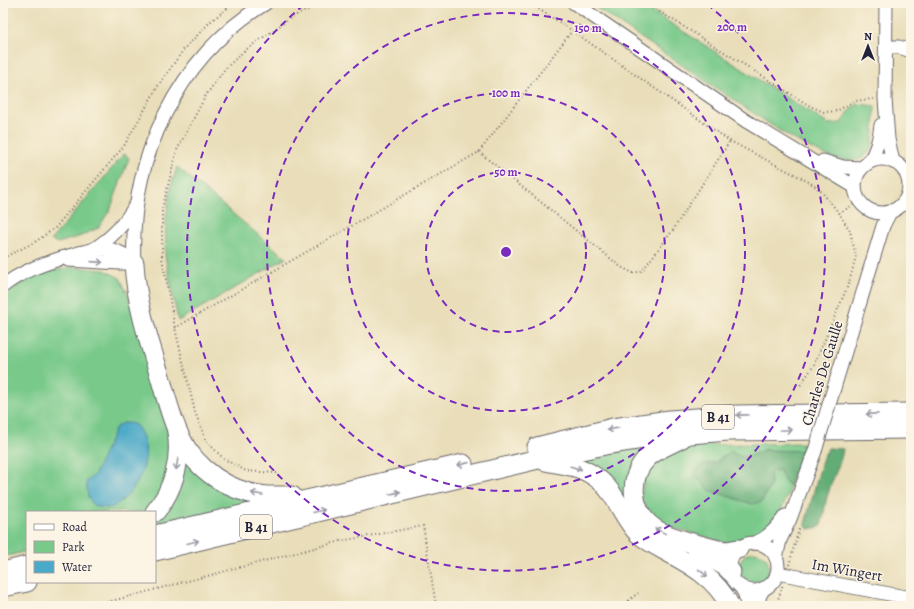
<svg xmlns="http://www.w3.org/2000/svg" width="914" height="609" viewBox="0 0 914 609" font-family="Alegreya,serif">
<rect width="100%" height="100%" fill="#fcf5e5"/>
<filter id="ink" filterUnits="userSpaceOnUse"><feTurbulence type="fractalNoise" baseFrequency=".025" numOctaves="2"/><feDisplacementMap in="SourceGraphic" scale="8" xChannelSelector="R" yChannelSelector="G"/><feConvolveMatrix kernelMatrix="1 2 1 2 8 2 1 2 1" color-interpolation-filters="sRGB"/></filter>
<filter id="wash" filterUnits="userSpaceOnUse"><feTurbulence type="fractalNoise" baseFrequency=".012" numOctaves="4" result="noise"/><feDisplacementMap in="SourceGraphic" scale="16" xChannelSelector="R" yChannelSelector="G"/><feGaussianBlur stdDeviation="0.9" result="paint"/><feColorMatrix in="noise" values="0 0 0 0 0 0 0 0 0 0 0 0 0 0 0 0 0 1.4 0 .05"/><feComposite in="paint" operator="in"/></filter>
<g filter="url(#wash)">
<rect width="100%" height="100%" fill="#e9deb9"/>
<g fill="#78c98a" stroke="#4d7662">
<path d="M589 3H639L828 124 841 123 851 109 858 104 875 106C874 116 875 137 872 146 859 182 800 142 780 131Z"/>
<polygon points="124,154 129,158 110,210 98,228 81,236 58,243 51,240"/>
<polygon points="177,167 286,258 178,321 165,256 166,217 171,187"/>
<polygon points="73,267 105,270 120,278 129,297 169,429 172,463 161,495 146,512 27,512 27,551 3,557 3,299 17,286 43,272"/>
<polygon points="803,443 802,451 763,450 748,457 724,455 716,462 703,465 694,472 710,490 762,502 771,484 770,471 780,470 784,481 790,485 788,495 774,525 761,535 751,536 731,544 666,526 654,521 641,498 645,473 653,462 682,448 703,445"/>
<polygon points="649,446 631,509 573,459"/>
<polygon points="186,460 259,502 155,526 155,522"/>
<circle cx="754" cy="567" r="15"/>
</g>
<g fill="#62ad76" stroke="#426858">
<path d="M828 448 843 449C841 465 832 478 828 494 824 505 825 516 820 527L808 529 805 524 824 454 826 453Z"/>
<path d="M763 450 802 451 790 485 784 481 780 470 770 471 771 484 761 502 752 504 709 490 693 472 703 465 716 462 731 451C742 461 751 456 763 450Z"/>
</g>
<path fill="#4aa8c8" stroke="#366582" d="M123 423C126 423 130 423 133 424 137 425 139 429 141 433 153 456 140 487 120 502 118 503 115 506 113 507 107 509 100 507 94 506L88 497 86 482 95 474 116 427Z"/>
</g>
<g filter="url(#ink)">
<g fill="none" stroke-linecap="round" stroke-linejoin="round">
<g stroke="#686467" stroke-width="15">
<g id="minor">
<polyline points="574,3 746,121 855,187"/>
<polyline points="886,3 885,99 888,139 893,162"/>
<polyline points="886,47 899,47 911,51"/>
<circle cx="882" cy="186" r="27"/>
<polyline points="823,161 843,167 862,168"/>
<path d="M868 163C877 151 879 139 881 125"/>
<path d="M92 250C111 239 124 225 135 206"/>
<polyline points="68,260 120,263 134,263"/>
<path d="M134 263C129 160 177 57 266 3"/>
<path d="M3 286C21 272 40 265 62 258 78 253 96 247 113 250 122 252 128 257 134 263"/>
<polyline points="834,388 883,226 890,212"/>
<path d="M755 543C769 537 777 528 785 516"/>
<circle cx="754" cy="567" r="24"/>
<polyline points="776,558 780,540 790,519 815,451"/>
<polyline points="777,573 911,598"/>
<polyline points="740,586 745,594 747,606"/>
<polyline points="757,606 760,595 764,588"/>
</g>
</g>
<g stroke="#686467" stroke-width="21">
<g id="highway">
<path d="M134 263C136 300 147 335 158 370 165 392 170 416 180 437 196 470 230 493 267 496 275 496 283 496 292 496"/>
<path d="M682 438C671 444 656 449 647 458 627 478 631 513 655 529 667 537 702 546 718 550L726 551 738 549"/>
<polyline points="537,447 613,428 670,420 736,415 911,413"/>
<path d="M545 461C562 464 580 466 594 476 616 490 621 516 638 533 646 540 655 545 664 550 690 564 716 578 730 606"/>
<path d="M155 512C173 491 182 460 177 432"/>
<polyline points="155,535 463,464"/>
<polyline points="155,551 538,459 610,444 663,436 729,431 911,429"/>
<path d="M697 555C710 559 722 561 731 572"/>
<polyline points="3,572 27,566"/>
<polyline points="3,587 27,582"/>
</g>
</g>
<g stroke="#686467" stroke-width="2" stroke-dasharray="1 3" stroke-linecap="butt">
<polyline points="524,3 537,8 567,27 730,141 809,182 820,190 839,213 850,231 856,256 849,283 814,365 799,387"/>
<polyline points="646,3 810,106 824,112 837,111 854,101 873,99"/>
<polyline points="479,152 621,267 633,273 642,271 673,230 730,141"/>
<polyline points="904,160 911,167"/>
<polyline points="906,198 911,200"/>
<polyline points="839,213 860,201"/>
<polyline points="901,214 907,210 911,210"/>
<polyline points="3,258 35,242 55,228 124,146 158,86 184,49 211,21 234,3"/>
<polyline points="175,328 479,152 572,31"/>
<polyline points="277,473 246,471 224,459 206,441 195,412 175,328 162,258 162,209 177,150 206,95 225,69 244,51 292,17 323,3"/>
<polyline points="789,565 799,529"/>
<polyline points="92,606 341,541 423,526 436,606"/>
<polyline points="622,606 638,593"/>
<polyline points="776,606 783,584"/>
</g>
<use href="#minor" stroke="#fff" stroke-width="13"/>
<use href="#highway" stroke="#fff" stroke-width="19"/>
<g stroke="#686467" stroke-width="15" stroke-linecap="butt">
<polyline id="minor-bridge" points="815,451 834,388"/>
</g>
<use href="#minor-bridge" stroke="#fff" stroke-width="13"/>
</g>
<defs><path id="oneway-shaft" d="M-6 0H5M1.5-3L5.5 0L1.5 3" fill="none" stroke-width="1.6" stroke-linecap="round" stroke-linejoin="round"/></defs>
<g stroke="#9c9ca7">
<use href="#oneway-shaft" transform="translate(97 262) rotate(4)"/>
<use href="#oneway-shaft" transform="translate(872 414) rotate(179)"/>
<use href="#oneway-shaft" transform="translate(742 415) rotate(179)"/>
<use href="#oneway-shaft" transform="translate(613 429) rotate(169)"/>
<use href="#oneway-shaft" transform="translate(786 430)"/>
<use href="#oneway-shaft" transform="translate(177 464) rotate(99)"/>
<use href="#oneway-shaft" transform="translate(463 464) rotate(167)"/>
<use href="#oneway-shaft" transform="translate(576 468) rotate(16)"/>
<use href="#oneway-shaft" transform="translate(395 493) rotate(-13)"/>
<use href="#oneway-shaft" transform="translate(257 494) rotate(-170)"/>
<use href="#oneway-shaft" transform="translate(319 511) rotate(-14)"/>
<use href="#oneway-shaft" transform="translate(660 531) rotate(-154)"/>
<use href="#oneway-shaft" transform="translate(193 542) rotate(-14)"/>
<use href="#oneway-shaft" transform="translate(703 573) rotate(39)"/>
</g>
</g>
<g fill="none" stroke="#7b2cbf" stroke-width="2" stroke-dasharray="7 5">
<circle cx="506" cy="252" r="80"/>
<circle cx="506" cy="252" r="159"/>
<circle cx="506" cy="252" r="239"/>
<path d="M707 4A319 319 0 1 1 305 4"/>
</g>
<g text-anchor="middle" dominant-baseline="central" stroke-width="3" stroke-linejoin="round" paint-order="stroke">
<g fill="#fcf5e5" stroke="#63616e" stroke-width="1">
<rect x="702" y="405" width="32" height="24" rx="3"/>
<rect x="240" y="515" width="32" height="24" rx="3"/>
</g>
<g font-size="14" font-weight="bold" fill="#22223b">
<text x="718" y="417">B 41</text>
<text x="256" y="527">B 41</text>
</g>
<g font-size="15" fill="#22223b" stroke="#fcf5e5">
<text transform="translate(822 373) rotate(-73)">Charles De Gaulle</text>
<text transform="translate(847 570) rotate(10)">Im Wingert</text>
</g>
</g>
<circle cx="506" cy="252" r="6" fill="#7b2cbf" stroke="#fcf5e5" stroke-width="2"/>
<g font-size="12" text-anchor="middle" font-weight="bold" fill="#7b2cbf" stroke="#fcf5e5" stroke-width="3" stroke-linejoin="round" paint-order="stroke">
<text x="732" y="31">200 m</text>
<text x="588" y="32">150 m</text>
<text x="506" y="97">100 m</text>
<text x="506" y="176">50 m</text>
</g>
<rect width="914" height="609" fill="none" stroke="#fcf5e5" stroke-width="16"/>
<rect x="26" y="511" width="130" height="72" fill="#fcf5e5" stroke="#a5a1a1"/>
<rect x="34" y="524" width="20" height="6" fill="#ffffff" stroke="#a5a1a1"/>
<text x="62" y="531" font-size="12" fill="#22223b">Road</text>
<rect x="34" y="541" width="20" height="12" fill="#78c98a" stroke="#a5a1a1"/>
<text x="62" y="551" font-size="12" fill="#22223b">Park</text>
<rect x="34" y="561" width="20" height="12" fill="#4aa8c8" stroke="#a5a1a1"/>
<text x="62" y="571" font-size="12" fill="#22223b">Water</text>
<g transform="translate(868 46)" stroke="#fcf5e5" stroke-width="3" paint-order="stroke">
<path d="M0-3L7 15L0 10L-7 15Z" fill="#22223b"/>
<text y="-6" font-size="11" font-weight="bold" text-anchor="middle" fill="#22223b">N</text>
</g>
</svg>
